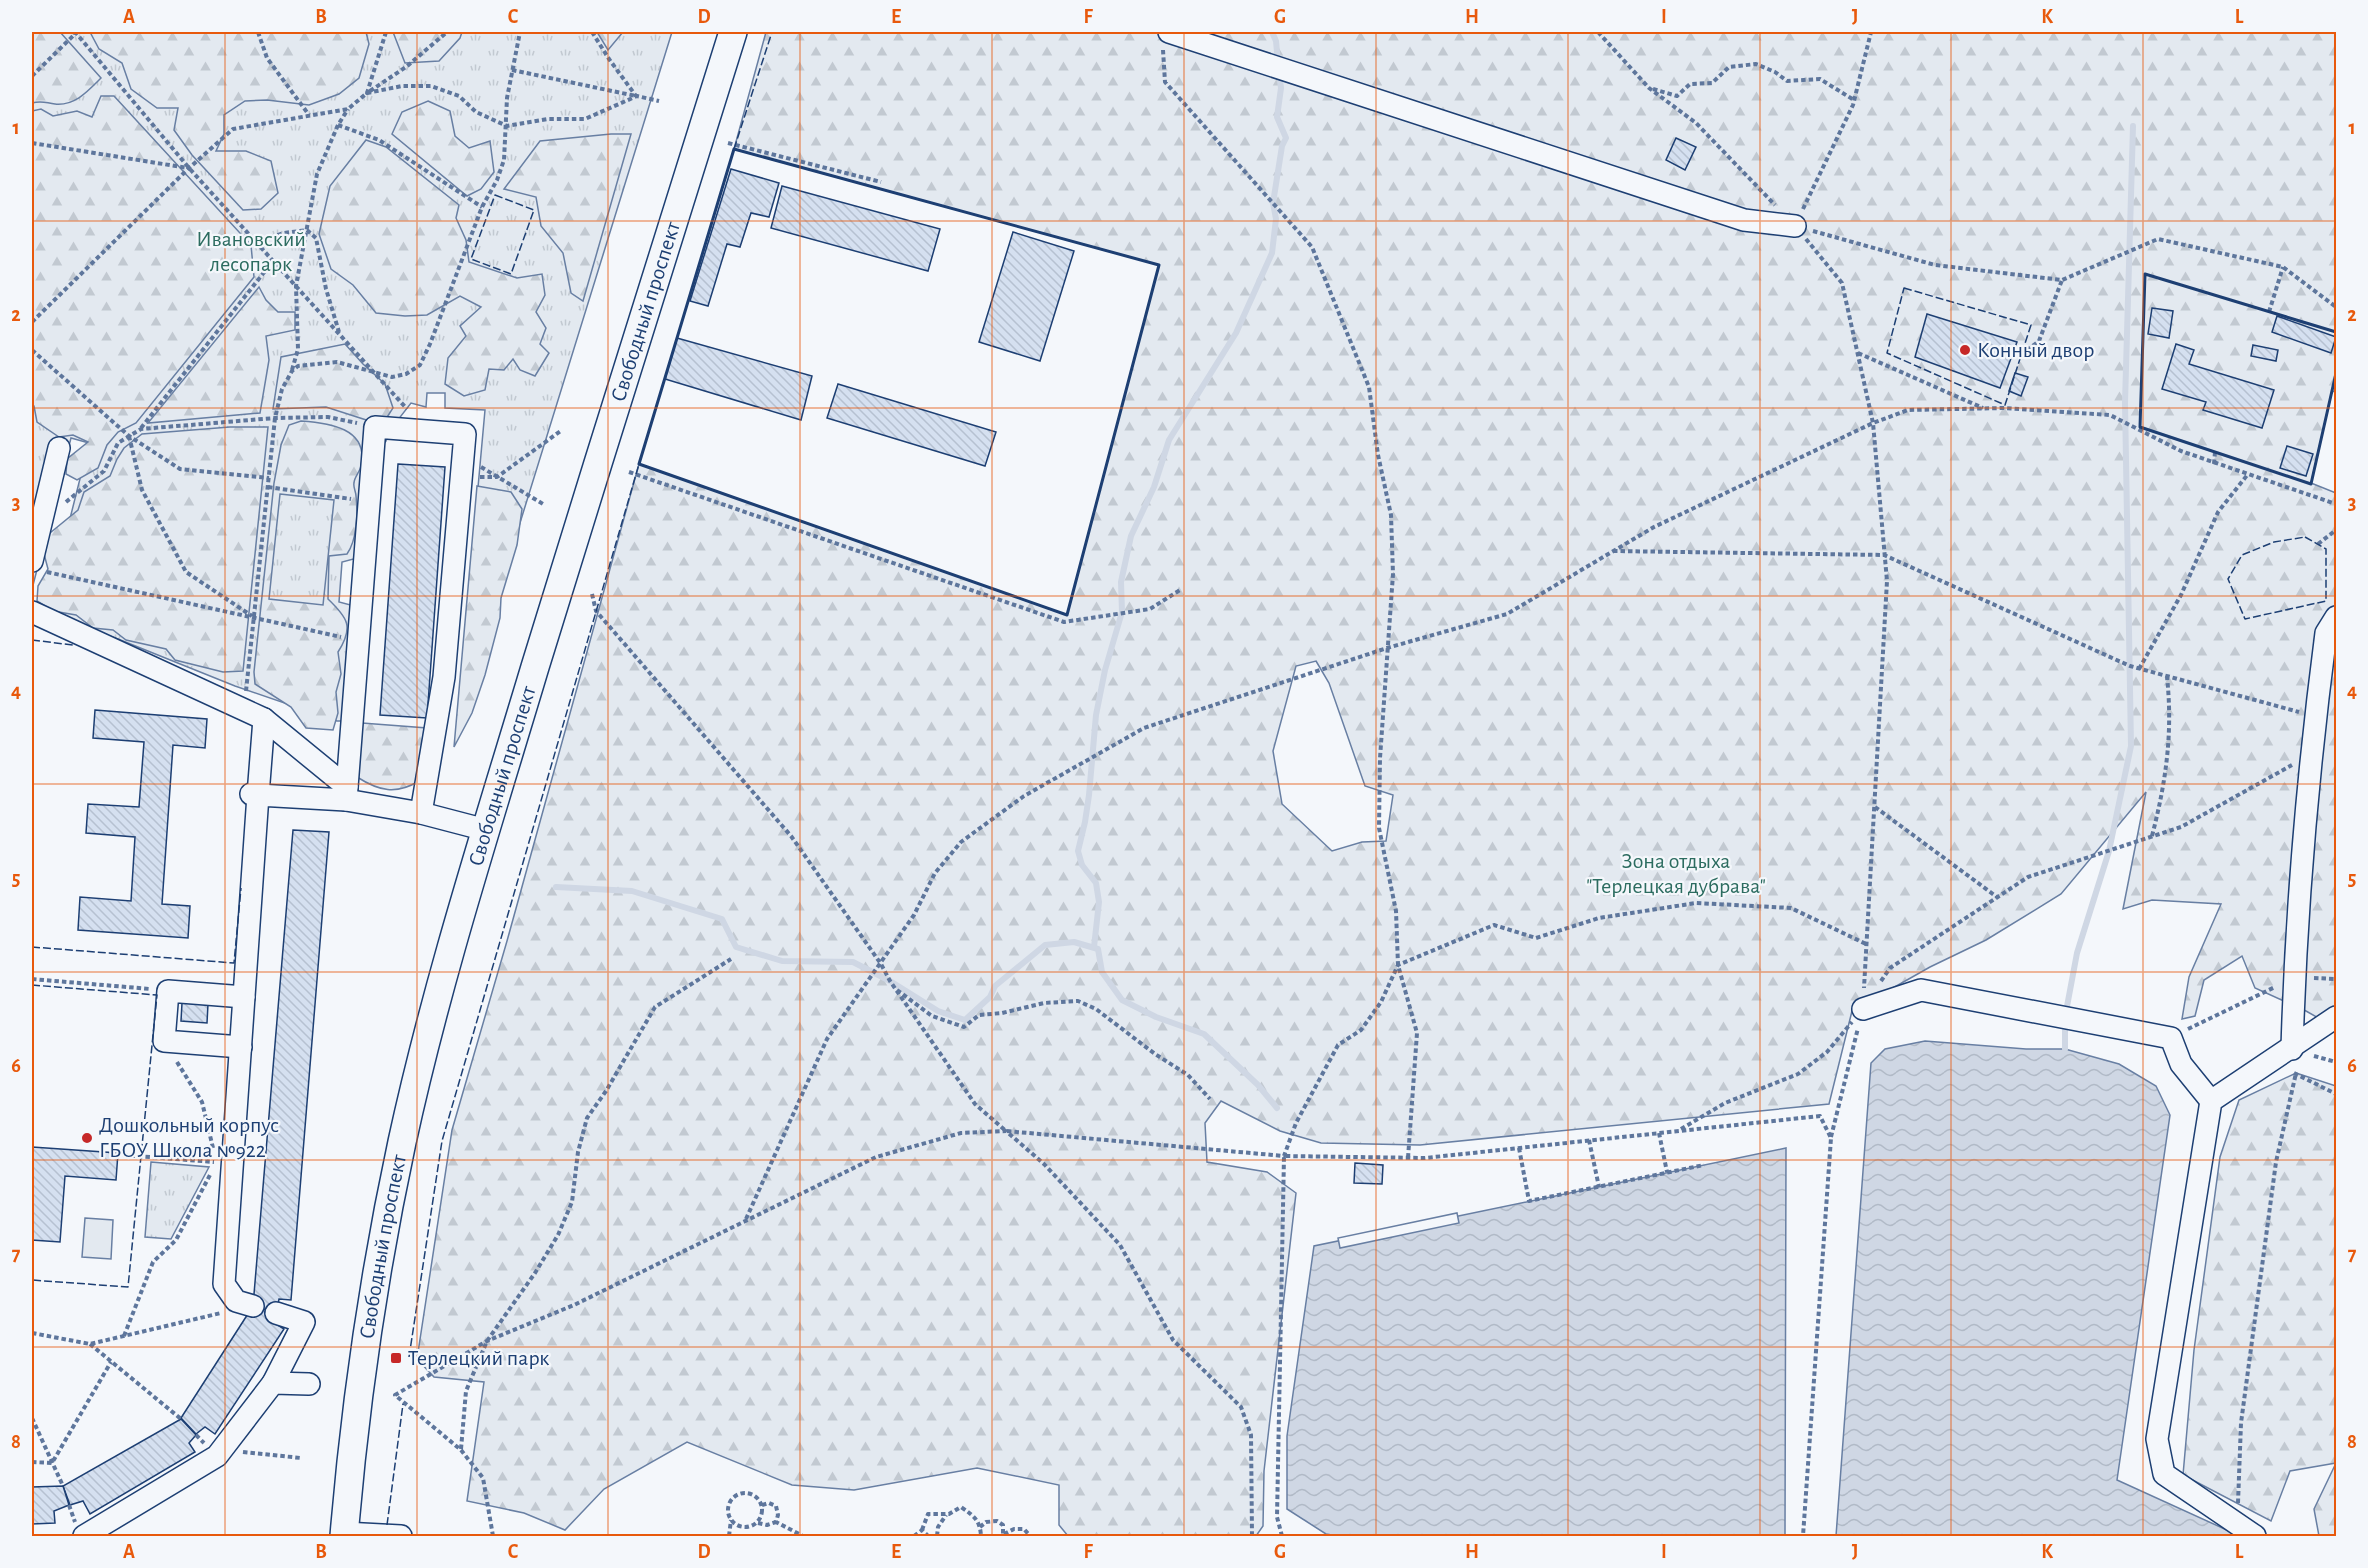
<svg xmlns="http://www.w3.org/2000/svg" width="2368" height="1568" viewBox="0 0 2368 1568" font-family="'Alegreya Sans',sans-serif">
<defs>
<pattern id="grass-tufts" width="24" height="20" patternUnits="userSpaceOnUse" patternTransform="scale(1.5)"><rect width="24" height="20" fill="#e3e9f0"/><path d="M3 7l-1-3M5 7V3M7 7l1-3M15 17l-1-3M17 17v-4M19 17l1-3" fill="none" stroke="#c2c9d1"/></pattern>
<pattern id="forest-firs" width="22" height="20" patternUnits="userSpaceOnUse" patternTransform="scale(1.5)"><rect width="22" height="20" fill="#e3e9f0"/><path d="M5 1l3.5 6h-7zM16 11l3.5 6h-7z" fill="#c2c9d1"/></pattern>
<pattern id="water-waves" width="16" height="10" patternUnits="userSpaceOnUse" patternTransform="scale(1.5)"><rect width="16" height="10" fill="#cfd7e4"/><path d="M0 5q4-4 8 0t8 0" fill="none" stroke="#b1bac7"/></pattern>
<pattern id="building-back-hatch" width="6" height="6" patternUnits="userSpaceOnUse" patternTransform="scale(1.5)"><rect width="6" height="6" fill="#d5e0f0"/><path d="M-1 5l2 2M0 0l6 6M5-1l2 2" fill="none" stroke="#b6c1d1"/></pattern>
</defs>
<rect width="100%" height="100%" fill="#f4f7fb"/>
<g fill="url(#grass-tufts)" stroke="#687fa3" stroke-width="1.5">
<polygon points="32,32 672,32 489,623 466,620 485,410 445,408 445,393 427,393 426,407 411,403 390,430 386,441 379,449 365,556 342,562 339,602 362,608 344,721 337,721 235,686 118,639 46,614 89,443 71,438 32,589"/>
<polygon points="151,1162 209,1167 171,1239 145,1237"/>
</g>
<g fill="url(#forest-firs)" stroke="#687fa3" stroke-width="1.5" fill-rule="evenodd">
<path d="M32 32H60L101 78C88 91 75 106 55 104 46 103 42 100 32 103Z"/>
<polygon points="90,32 366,32 369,44 359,78 339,94 309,105 267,100 245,101 224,115 224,134 216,151 246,151 271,161 278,193 261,209 243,210 192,155 174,130 178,108 157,108 131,89 122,63 99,49"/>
<polygon points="393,32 462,32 460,38 439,61 405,63"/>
<polygon points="597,32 623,32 608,50"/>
<path d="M766 32H2336V392L2332 391 2311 483 2336 493V1028L2306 1011 2255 988 2242 956 2204 980 2195 1016 2182 1019 2189 977 2221 904 2152 900 2123 909 2146 792 2061 894 1986 940 1930 967 1852 1011 1829 1104 1420 1145 1321 1143 1280 1131 1221 1101 1205 1123 1207 1162 1267 1172 1296 1193 1264 1471 1263 1526 1256 1536H1068L1059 1525V1485L977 1468 854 1490 792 1485 687 1442 604 1489 565 1530 524 1513 467 1501 484 1382 434 1377 417 1359 452 1130 507 941 639 464 1067 615 1159 265 734 149ZM1316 661 1329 683 1365 786 1393 795 1386 841 1362 842 1332 851 1282 804 1273 751 1296 666Z"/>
<polygon points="101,96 114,96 251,245 254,277 136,423 118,432 107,445 98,468 77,480 66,474 67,459 88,442 73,435 59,437 37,422 34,406 32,405 32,111 41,109 53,116 77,111 92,117"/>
<polygon points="428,101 450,111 455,136 469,148 490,141 494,172 481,189 467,196 392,134 402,112"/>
<polygon points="611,134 631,134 583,301 571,293 563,253 541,226 536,197 504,189 540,141"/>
<polygon points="366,140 386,147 459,205 456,218 466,240 469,262 517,278 542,274 545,295 536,312 546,328 540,344 549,353 535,376 520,370 513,359 504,370 489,369 485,390 464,396 445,384 448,358 466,336 460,326 481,307 460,296 427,315 405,316 376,313 353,285 331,269 319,234 330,186"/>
<polygon points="259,287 266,300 278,312 295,312 295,330 266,336 269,360 260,413 148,423"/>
<polygon points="345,344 363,364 385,384 393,408 382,425 326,407 273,409 281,357"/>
<path d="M301 421C329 423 369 428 361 466 360 472 354 477 354 483 353 487 356 492 356 496 358 514 357 540 347 554L329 556 328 599C348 618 354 627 338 652L341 674 336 692 338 713 333 730 306 728 291 707 255 684 254 672 274 483 281 445 289 425ZM280 494 334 500 323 605 269 599Z"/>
<polygon points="230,427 268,427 243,671 223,672 175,660 166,649 126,640 113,630 93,628 76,615 53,611 37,601 38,586 48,569 44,554 45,537 78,510 84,492 110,476 117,459 124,448 142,434"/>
<polygon points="477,486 511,492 522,509 517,545 501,598 500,618 485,675 472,713 454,747"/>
<path d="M362 723 427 728 419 781C396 795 379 791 357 777Z"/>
<polygon points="2296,1073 2336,1086 2336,1536 2319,1536 2314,1509 2336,1463 2290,1471 2271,1521 2183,1475 2194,1350 2220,1157 2239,1100"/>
</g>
<polygon fill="#e3e9f0" stroke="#687fa3" stroke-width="1.5" points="85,1218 113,1220 111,1259 82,1257"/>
<g fill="url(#water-waves)" stroke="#687fa3" stroke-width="1.5">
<polygon points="1925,1041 2026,1049 2065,1049 2119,1064 2156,1086 2170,1115 2117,1480 2240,1536 1836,1536 1871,1063 1885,1049"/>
<polygon points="1786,1148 1785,1536 1338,1536 1326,1534 1287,1509 1287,1436 1314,1246"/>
</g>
<polygon fill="#f4f7fb" stroke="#687fa3" stroke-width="1.5" points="1457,1213 1459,1223 1340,1248 1338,1238"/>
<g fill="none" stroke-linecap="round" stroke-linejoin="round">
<g stroke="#cfd7e4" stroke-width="6">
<polyline points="1272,32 1276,41 1278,63"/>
<polyline points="556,887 632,891 722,919 736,947 782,961 853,962 890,981 938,1011 965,1020 990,997 995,986 1045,945 1074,942 1098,949 1102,972 1122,1000 1156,1017 1204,1034 1258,1085 1277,1108"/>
<polyline points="1094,947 1099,902 1096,883 1082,865 1078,851 1085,822 1089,795 1096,715 1105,670 1122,612 1121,582 1131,536 1154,487 1169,440 1236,333 1272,253 1276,219 1273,203 1282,146 1286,138 1277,117 1281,88 1279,73"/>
<polyline points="2065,1049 2065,1017 2077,953 2109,851 2131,746 2125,403 2133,126"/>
</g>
</g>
<g fill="url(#building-back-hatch)" stroke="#1d3f73" stroke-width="1.5">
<polygon points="1676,138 1696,147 1685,170 1666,160"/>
<polygon points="731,169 779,183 769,217 751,213 740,247 727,244 708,306 690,301"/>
<polygon points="782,186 940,229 928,271 771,228"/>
<polygon points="1013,232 1074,251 1040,361 979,342"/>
<polygon points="2152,308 2173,311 2169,338 2148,334"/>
<polygon points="1927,314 2017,342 2000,388 1915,357"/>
<polygon points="2277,316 2336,337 2331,353 2272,332"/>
<polygon points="677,338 812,376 801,420 665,379"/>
<polygon points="2176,344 2194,350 2189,364 2274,390 2262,428 2203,410 2206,402 2162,389"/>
<polygon points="2253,345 2278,350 2276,361 2251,356"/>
<polygon points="2015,373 2028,377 2021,396 2009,391"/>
<polygon points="838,384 996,432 985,466 827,418"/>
<polygon points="2287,446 2313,454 2306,476 2280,468"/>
<polygon points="398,464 445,467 427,718 380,715"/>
<polygon points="95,710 207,719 205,748 173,745 162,904 190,906 188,938 78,930 80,897 131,901 135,837 86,833 88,804 139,807 144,742 93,738"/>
<polygon points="293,830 329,832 291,1300 279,1299 276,1313 253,1306"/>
<polygon points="182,1003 208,1004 207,1023 181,1021"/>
<polygon points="32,1147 118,1153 116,1180 65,1176 60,1242 32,1240"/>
<polygon points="1355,1163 1383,1165 1382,1184 1354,1183"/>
<polygon points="253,1306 276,1313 273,1322 284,1329 215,1434 205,1427 196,1434 181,1418"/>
<polygon points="181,1419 196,1435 189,1443 195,1452 90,1514 83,1501 70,1505 63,1486"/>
<polygon points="63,1486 69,1505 54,1511 55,1523 32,1524 32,1487"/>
</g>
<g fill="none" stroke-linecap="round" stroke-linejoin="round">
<g stroke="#1d3f73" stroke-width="24">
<g id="minor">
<polyline points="1169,32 1744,220 1795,226"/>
<polyline points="32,561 59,448"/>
<polyline points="32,612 264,719 347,787"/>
<polyline points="251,794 258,795 264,719"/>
<polyline points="346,800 375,427 465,434 444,677 421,813"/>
<polyline points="1863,1009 1921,990 2171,1038 2181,1064 2211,1101"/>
<polyline points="241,1047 164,1041 168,991 244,997"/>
<path d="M2292 1049C2296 910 2308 771 2326 633L2336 617"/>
<polyline points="253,1306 236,1301 224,1284 258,795 346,800 421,813 486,830"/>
<polyline points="273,1383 304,1322 276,1313"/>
<polyline points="344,1533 401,1536"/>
<polyline points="84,1536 217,1456 273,1383 309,1384"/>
<polyline points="2255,1536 2164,1474 2157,1439 2211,1101 2336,1017"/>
</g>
</g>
<g stroke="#1d3f73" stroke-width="30">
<g id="major">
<path id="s1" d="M344 1536C355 1404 374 1272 402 1142 437 981 488 824 535 667 600 455 667 243 733 32"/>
</g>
</g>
<g stroke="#5e769c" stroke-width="4" stroke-dasharray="4.5 3" stroke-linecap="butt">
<polyline points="78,32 76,33 189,168 407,409"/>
<polyline points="258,32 267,58 309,115"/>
<polyline points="386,32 367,93 406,67 447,32"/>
<polyline points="592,32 609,59 636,96"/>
<polyline points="1598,32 1649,88 1696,123 1775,205"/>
<polyline points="1163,50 1165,82 1312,247 1369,387 1378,455 1391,515 1393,574 1380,758 1379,828 1396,911 1398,965 1417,1033 1408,1158"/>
<polyline points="512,70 636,96"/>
<polyline points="32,76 76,33 71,32"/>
<polyline points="1653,89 1677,96 1690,84 1712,83 1729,67 1756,64 1775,72 1787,81 1820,79 1854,100"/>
<polyline points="338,125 379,140 482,207"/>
<polyline points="32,143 188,168"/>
<polyline points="728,143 881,182"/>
<polyline points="1803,209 1853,105 1871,32"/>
<polyline points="1813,231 1935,265 2062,280 2158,239 2283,267 2336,307"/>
<polyline points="1806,239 1842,283 1873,423 1887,581 1864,988"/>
<polyline points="256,242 284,233 307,230 316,238 326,289 339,332"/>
<polyline points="2269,312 2283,267"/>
<polyline points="32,322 189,168 233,129 348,109 367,93 402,86 431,86 459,96 476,112 507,126 548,119 585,119 637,96 659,101"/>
<polyline points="32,350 129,436 180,469 269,478"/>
<polyline points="1858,353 1983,408"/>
<polyline points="2021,355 2039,341 2062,280"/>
<polyline points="292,370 298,349 296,286 317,174 338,125 348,109"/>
<polyline points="2336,392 2336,391"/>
<polyline points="141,428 273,261"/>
<polyline points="129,436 142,490 186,572 252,616"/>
<polyline points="2214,464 2215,452"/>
<polyline points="481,467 543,504"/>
<polyline points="629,472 1064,622 1150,609 1180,590"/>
<polyline points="480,477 497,477 562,430"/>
<polyline points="268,487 351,499"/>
<polyline points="66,502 104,471 118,443 141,429 275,418 328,417 357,423"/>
<polyline points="2318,544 2336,530"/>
<polyline points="1613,551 1884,555 2130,666 2299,712"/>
<polyline points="47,572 341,637"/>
<polyline points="592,594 596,611 791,836 881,964 890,981 975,1104 1006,1131 1284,1156 1296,1123 1338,1045 1361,1030 1381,1002 1398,965 1494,925 1536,938 1599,918 1696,903 1791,908 1866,944"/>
<polyline points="2139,669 2181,595 2218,512 2248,474"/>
<polyline points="246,691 275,418 282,389 292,371 298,366 337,362 392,377 406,374 420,365 430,344 482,207 497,180 504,160 507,98 520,32"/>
<polyline points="1875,807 1997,897"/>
<path d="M2152 836C2166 782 2173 733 2167 677"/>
<polyline points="2314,978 2336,979"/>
<polyline points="32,979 150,989"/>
<polyline points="1881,981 1890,968 2028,877 2181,827 2292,765"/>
<polyline points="897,990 932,1016 964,1027 979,1015 1002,1013 1044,1003 1078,1001 1096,1009 1155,1054 1188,1075 1210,1099"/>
<polyline points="2188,1029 2275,987"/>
<polyline points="2314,1056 2336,1062"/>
<polyline points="177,1062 202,1102 213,1148"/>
<polyline points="2294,1073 2336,1094"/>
<polyline points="1681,1129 1725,1103 1798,1074 1827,1052 1852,1022"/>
<polyline points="1659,1133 1667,1172"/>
<polyline points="1831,1137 1858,1028"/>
<polyline points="1589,1140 1599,1187"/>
<polyline points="1519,1148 1529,1201 1704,1165"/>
<polyline points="123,1155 214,1162"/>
<polyline points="746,1219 827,1039 914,915 935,873 961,842 1024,796 1144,728 1387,648 1507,614 1654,527 1873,423 1908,410 2005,408 2110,415 2181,451 2336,504"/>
<polyline points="32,1333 90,1344 221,1313"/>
<polyline points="124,1336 153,1262 176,1240 211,1173"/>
<polyline points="90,1344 181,1419"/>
<polyline points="32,1418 63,1486"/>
<polyline points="196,1435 204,1443"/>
<polyline points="461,1449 466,1391 487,1341 535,1273 558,1235 572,1202 578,1152 587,1118 606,1091 655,1007 731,959"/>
<polyline points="243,1452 301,1458"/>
<polyline points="32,1462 52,1463 111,1362"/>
<circle cx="745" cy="1510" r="17"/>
<polyline points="2238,1503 2241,1423 2276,1162 2296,1073"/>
<polyline points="69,1505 75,1522"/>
<polyline points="762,1505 769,1503 776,1506 778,1515 776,1522 803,1536"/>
<polyline points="758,1523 767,1525 776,1522"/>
<polyline points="980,1527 986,1522 997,1521 1003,1525 1003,1536"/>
<path d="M922 1530 928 1514H949L961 1507C974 1516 980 1520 981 1536"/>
<polyline points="1004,1534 1014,1529 1024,1529 1030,1536"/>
<polyline points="493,1536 483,1478 461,1450 395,1395 487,1341 574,1305 876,1157 961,1133 1006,1131 1044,1164 1120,1245 1173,1340 1241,1407 1251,1435 1252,1536"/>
<polyline points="729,1536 731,1520"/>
<polyline points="914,1536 922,1530 928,1536"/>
<polyline points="937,1536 938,1527 946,1515"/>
<polyline points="1282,1536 1277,1517 1284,1156 1425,1158 1820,1116 1831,1138 1803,1536"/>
</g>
<use href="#minor" stroke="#f4f7fb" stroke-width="21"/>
<use href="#major" stroke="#f4f7fb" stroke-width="27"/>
<g stroke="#1d3f73" stroke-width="1.5" stroke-dasharray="8 3" stroke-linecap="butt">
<polyline points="734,149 772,32"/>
<polygon points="495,195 534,210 511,274 471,259"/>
<polygon points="1904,288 2031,325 2005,405 1887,353"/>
<polygon points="2305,537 2326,549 2326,601 2245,619 2228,579 2242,555 2274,542"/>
<polyline points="32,640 73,645"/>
<polyline points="32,947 234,963 241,888"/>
<polyline points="32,985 157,995 128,1287 32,1280"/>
<polyline points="409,1357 442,1141 639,464"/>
<polyline points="387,1525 403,1404"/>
</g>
<g stroke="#1d3f73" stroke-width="3">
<polygon points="734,149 1159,265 1067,615 639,464"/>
<polyline points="2336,332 2145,274 2140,427 2311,484 2336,373"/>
</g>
</g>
<path fill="none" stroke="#e8590c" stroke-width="1.5" stroke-opacity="0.55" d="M225 32V1536M417 32V1536M608 32V1536M800 32V1536M992 32V1536M1184 32V1536M1376 32V1536M1568 32V1536M1760 32V1536M1951 32V1536M2143 32V1536M32 221H2336M32 408H2336M32 596H2336M32 784H2336M32 972H2336M32 1160H2336M32 1347H2336"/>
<g fill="#c62828" stroke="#f4f7fb" stroke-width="2">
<circle cx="1965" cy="350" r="6"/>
<circle cx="87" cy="1138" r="6"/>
<rect x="390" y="1352" width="12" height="12" rx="3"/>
</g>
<g text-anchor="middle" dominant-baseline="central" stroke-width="4.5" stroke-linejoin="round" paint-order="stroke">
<g font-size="22" fill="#2c6c60" stroke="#f4f7fb">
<text x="251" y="239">Ивановский<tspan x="251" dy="25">лесопарк</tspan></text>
<text x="1676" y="861">Зона отдыха<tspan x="1676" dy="25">"Терлецкая дубрава"</tspan></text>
</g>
<g font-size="22" fill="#1d3f73" stroke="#f4f7fb">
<text stroke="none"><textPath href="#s1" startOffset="1264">Свободный проспект</textPath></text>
<text stroke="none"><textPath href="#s1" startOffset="778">Свободный проспект</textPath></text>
<text stroke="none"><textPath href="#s1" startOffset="292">Свободный проспект</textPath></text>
</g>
<g font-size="22" fill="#1d3f73" stroke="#f4f7fb" text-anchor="start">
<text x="1977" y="350">Конный двор</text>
<text x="99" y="1125">Дошкольный корпус<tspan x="99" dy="25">ГБОУ Школа №922</tspan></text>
<text x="408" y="1358">Терлецкий парк</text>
</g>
</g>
<rect width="2368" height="1568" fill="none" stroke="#f4f7fb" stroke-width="66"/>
<rect x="33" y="33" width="2302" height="1502" fill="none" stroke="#e8590c" stroke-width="2"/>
<g font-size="20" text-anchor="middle" font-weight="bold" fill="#e8590c">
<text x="129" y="23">A</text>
<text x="321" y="23">B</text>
<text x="513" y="23">C</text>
<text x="704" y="23">D</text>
<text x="896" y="23">E</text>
<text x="1088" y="23">F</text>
<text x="1280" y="23">G</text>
<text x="1472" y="23">H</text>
<text x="1664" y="23">I</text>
<text x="1855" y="23">J</text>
<text x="2047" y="23">K</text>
<text x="2239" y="23">L</text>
<text x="16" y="134">1</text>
<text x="2352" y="134">1</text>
<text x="16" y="321">2</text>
<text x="2352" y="321">2</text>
<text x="16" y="509">3</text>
<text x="2352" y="509">3</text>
<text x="16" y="697">4</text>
<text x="2352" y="697">4</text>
<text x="16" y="885">5</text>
<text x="2352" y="885">5</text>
<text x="16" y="1072">6</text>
<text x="2352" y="1072">6</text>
<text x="16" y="1260">7</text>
<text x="2352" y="1260">7</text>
<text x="16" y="1448">8</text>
<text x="2352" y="1448">8</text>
<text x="129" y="1558">A</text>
<text x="321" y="1558">B</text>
<text x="513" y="1558">C</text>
<text x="704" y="1558">D</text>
<text x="896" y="1558">E</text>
<text x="1088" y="1558">F</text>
<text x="1280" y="1558">G</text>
<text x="1472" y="1558">H</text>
<text x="1664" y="1558">I</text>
<text x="1855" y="1558">J</text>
<text x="2047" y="1558">K</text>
<text x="2239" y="1558">L</text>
</g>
</svg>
